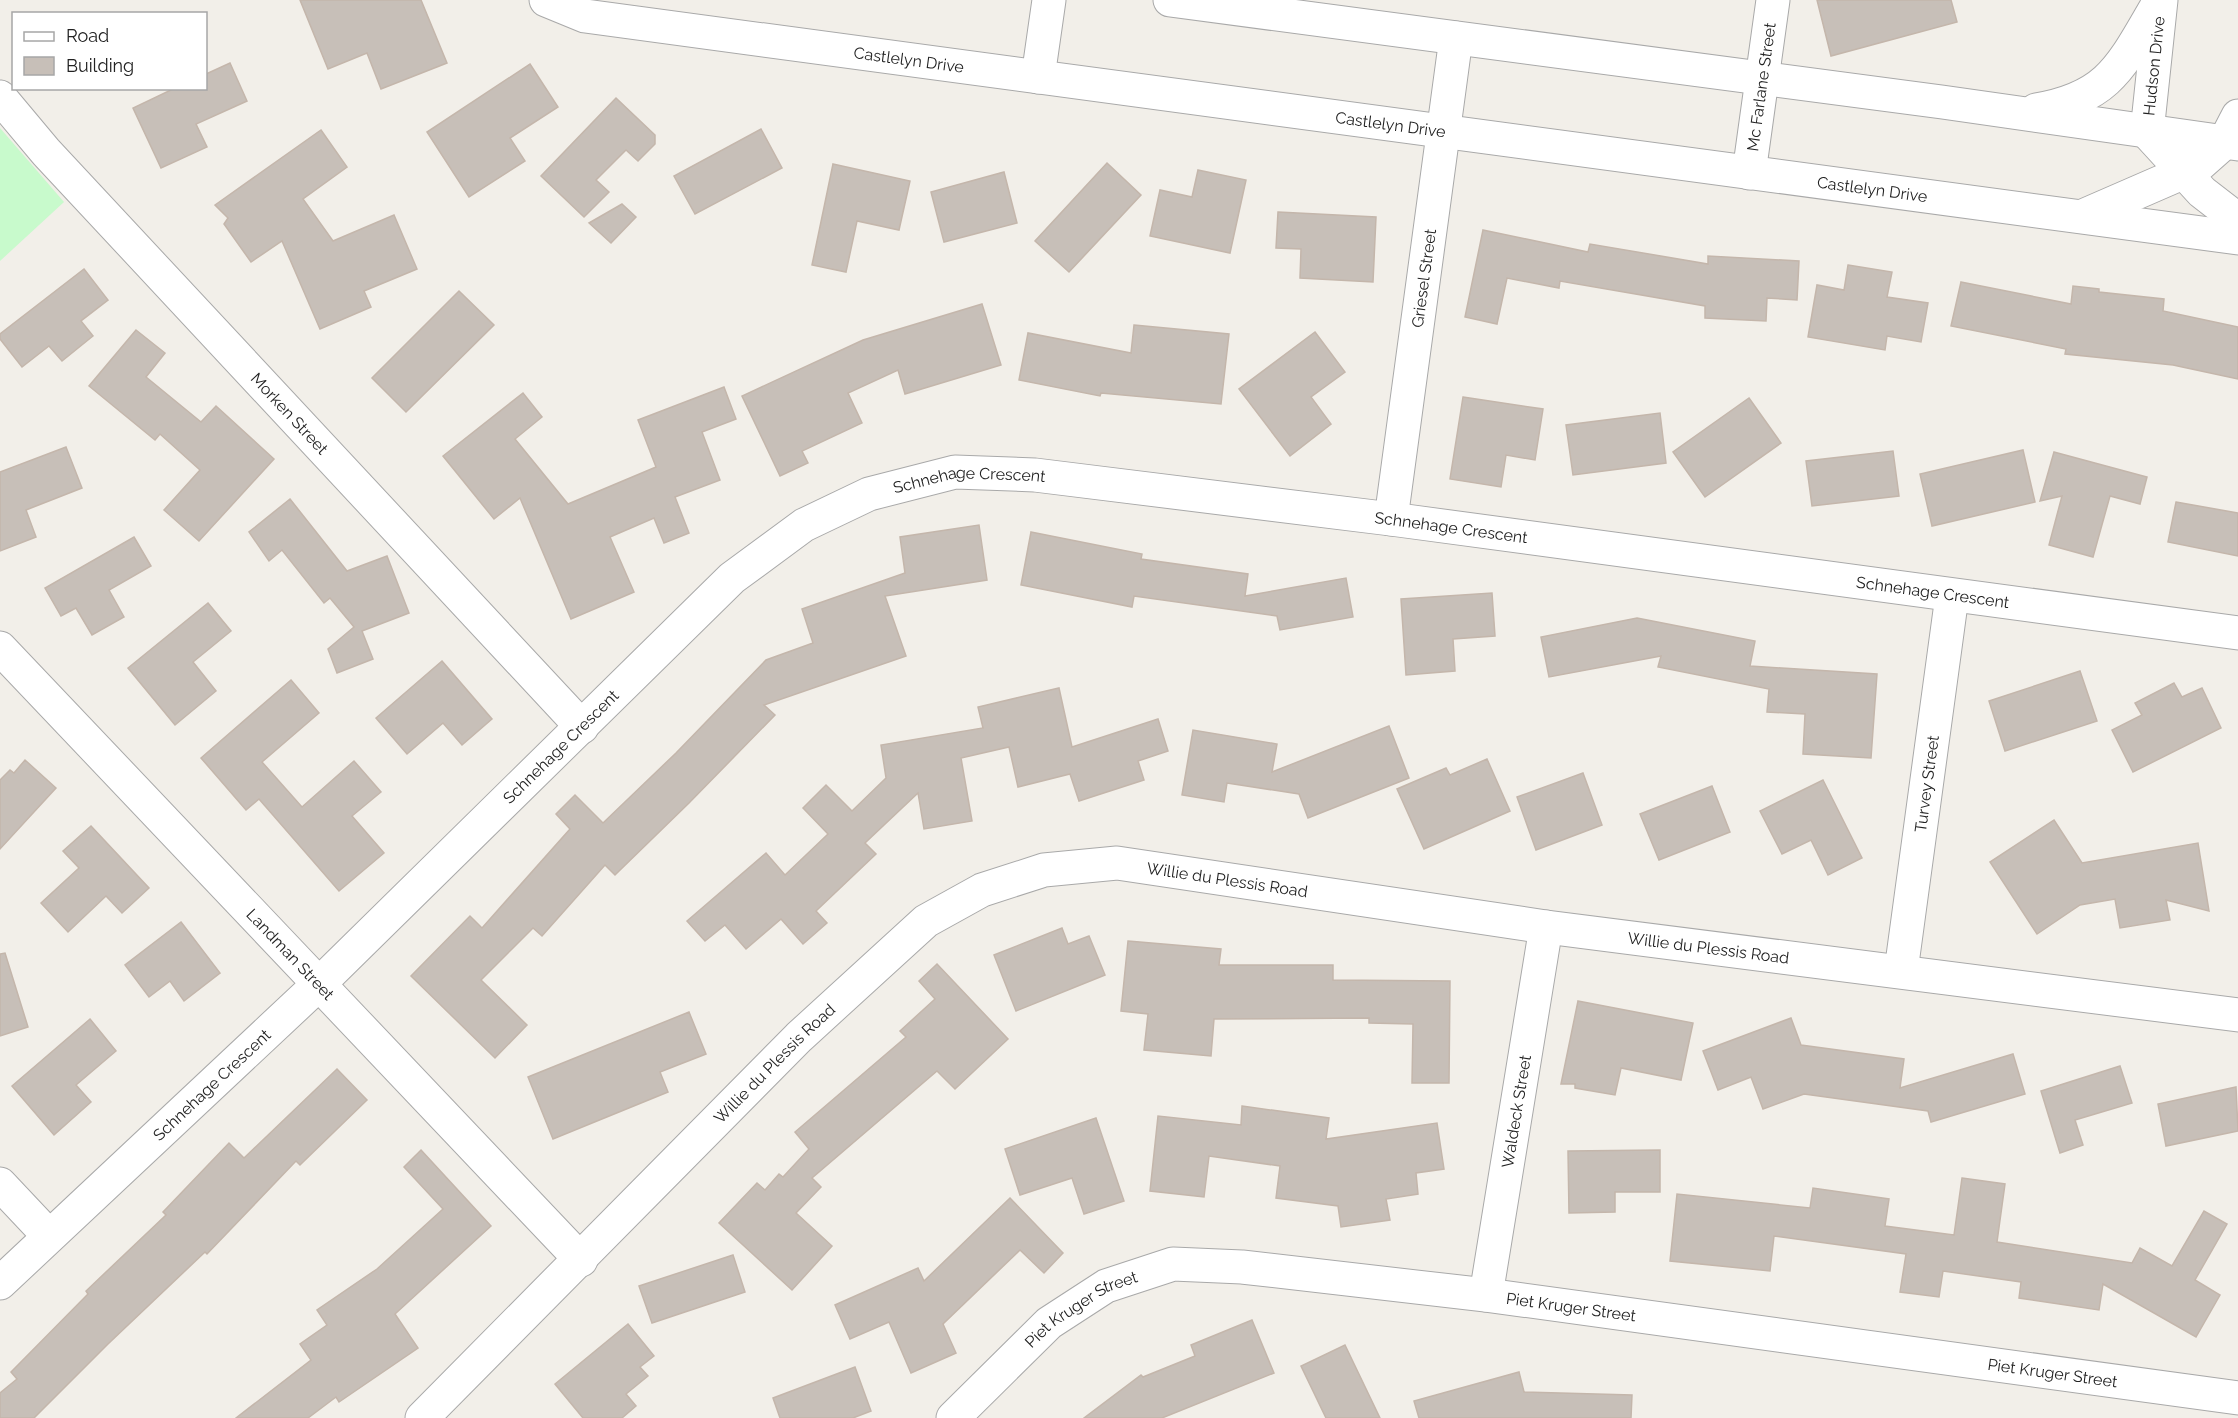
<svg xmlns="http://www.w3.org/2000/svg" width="2238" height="1418" viewBox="0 0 2238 1418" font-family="Raleway,sans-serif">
<rect width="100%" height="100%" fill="#f2efe9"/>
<polygon fill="#c8facc" points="0,128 64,202 0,261"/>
<g fill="#c7bfb8" stroke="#c4b6ab" stroke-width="1.5">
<polygon points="300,0 421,0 447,63 381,89 367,53 328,69"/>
<polygon points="1817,0 1951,0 1957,22 1831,56"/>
<polygon points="230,63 247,101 196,124 207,147 161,168 133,108 175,88 206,88 206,74"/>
<polygon points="530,64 558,107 510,138 525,161 469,197 427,132"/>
<polygon points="616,98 655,135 655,144 638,161 626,150 596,180 609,192 584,217 541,176"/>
<polygon points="761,129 782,168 695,214 674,176"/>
<polygon points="321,130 347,167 303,199 333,241 394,215 417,269 364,291 371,307 320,329 282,241 251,262 224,224 228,218 215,205"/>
<polygon points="1107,163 1141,195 1069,272 1035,241"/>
<polygon points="833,164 910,181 899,230 857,221 846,272 812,265"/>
<polygon points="1198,170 1246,180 1230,253 1150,236 1160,190 1192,197"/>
<polygon points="1004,172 1017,223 944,242 931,192"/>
<polygon points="622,204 636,217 611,243 589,223"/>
<polygon points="1278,212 1376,217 1373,282 1300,278 1301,249 1276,248"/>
<polygon points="1483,230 1588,252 1590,244 1708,264 1708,256 1799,261 1797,300 1767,298 1766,321 1705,318 1705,306 1560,281 1559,288 1507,278 1497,324 1465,317"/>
<polygon points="1848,265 1892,272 1887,297 1928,303 1921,342 1887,336 1885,350 1808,337 1817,285 1844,290"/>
<polygon points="84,269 108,300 81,321 93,336 62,361 49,346 22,367 0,339 0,334"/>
<polygon points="1961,282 2071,304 2073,286 2099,289 2099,292 2164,299 2163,311 2238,327 2238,379 2173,365 2065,354 2066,349 1951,326"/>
<polygon points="459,291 494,325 406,412 372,378"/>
<polygon points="982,304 1001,365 905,394 898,370 848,393 862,423 802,451 808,463 780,476 742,396 863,340"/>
<polygon points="1134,325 1229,334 1221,404 1101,393 1100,396 1019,380 1028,333 1131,353"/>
<polygon points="136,330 165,353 146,377 201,422 216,406 274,459 199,541 164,510 200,470 160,434 155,440 89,386"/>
<polygon points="1315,332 1345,372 1311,397 1331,424 1290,456 1239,389"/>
<polygon points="724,387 736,419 702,432 720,480 675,497 689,533 664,543 654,518 610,537 634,592 571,619 520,498 494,519 443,456 523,393 542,417 515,439 568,504 656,467 638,420"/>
<polygon points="1463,397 1543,409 1535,460 1506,455 1501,487 1450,479"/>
<polygon points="1749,398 1781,443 1705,497 1673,452"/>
<polygon points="1660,413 1666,463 1573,475 1566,425"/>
<polygon points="66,447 82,488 26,510 36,537 0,551 0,472"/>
<polygon points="2023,450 2035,502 1932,526 1920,474"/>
<polygon points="1893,451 1899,496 1812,506 1806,461"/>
<polygon points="2054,452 2147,477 2140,504 2110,496 2093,557 2049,545 2062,496 2040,501"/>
<polygon points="290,499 347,571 387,556 409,613 362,631 373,659 337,673 328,649 354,627 330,598 324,603 282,550 269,561 249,532"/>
<polygon points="2176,502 2238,513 2238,556 2168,542"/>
<polygon points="979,525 987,580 885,596 906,656 764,705 775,715 689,803 615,875 605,865 542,936 533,928 481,980 527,1025 495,1058 411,976 470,916 482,928 570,829 556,814 575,795 603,823 676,753 766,660 813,643 802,609 905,573 900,537"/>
<polygon points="1031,532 1142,554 1141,559 1248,574 1245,596 1346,578 1353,617 1280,630 1277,616 1134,596 1132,607 1021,585"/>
<polygon points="134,537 151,566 109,590 124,617 92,635 76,608 61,616 45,588"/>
<polygon points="1492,593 1495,636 1453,639 1455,671 1406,675 1401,599"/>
<polygon points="208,603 231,631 193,662 216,691 175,725 128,668"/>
<polygon points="1637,618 1755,641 1750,666 1877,674 1871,758 1803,754 1805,714 1767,712 1769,689 1658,667 1661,656 1549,677 1541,637"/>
<polygon points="442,661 492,719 462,745 443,723 407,754 376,718"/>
<polygon points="2080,671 2097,721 2005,751 1989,701"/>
<polygon points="291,680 319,713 262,762 302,807 354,761 381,792 352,816 384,853 339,891 259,799 246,810 201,758"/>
<polygon points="2174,683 2182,697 2202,688 2221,728 2133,772 2112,730 2142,715 2135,703"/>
<polygon points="1059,688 1072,747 1158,719 1168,751 1138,761 1144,780 1079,801 1070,774 1018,787 1009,747 961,758 972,821 924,829 918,793 865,843 876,854 816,911 827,923 803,944 781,919 746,949 725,925 705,941 687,921 766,853 785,875 828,834 803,808 826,785 852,811 886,778 881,745 983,728 978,707"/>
<polygon points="1389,726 1409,778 1308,818 1299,794 1227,783 1224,802 1182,795 1193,730 1277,744 1272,772"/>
<polygon points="1487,759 1510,811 1424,849 1397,789 1446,768 1450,775"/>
<polygon points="25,760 56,788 0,849 0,780 10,770 14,773"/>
<polygon points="1583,773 1602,825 1536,850 1517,797"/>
<polygon points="1823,780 1862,858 1828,875 1811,840 1782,854 1760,811"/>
<polygon points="1712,786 1730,832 1659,860 1640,814"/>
<polygon points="2054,820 2082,863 2198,843 2209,911 2166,900 2170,920 2120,928 2115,899 2080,905 2037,934 1990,862"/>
<polygon points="91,826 149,888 122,913 106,896 68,932 41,903 79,868 63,851"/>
<polygon points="181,922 220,973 184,1001 170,981 149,997 125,965"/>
<polygon points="1062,928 1068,944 1089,936 1105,975 1016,1011 994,955"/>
<polygon points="1128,941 1221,949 1219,965 1333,965 1333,980 1450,981 1449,1083 1412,1083 1413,1024 1369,1023 1369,1018 1214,1019 1211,1056 1144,1050 1148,1014 1121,1011"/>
<polygon points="5,953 28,1027 0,1036 0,954"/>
<polygon points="937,964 1008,1039 955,1089 937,1071 812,1178 821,1187 796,1213 832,1246 792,1290 719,1223 757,1183 765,1190 779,1174 783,1177 809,1149 795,1132 906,1037 900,1031 935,999 919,981"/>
<polygon points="1578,1001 1693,1023 1681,1080 1621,1068 1615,1095 1575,1088 1575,1084 1561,1084"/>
<polygon points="689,1012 706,1054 660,1072 668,1092 553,1139 528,1077"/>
<polygon points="1791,1018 1801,1045 1904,1059 1900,1088 2013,1054 2025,1094 1931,1122 1928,1111 1804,1094 1763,1109 1751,1077 1718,1090 1703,1051"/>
<polygon points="90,1019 116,1051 76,1085 91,1102 54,1135 12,1086"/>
<polygon points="2120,1066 2132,1103 2075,1120 2083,1145 2060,1153 2041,1091"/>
<polygon points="337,1069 367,1100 300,1165 296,1161 207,1254 205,1252 108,1344 34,1418 0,1418 0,1393 17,1379 11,1372 88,1294 86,1291 166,1215 163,1212 229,1143 244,1158"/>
<polygon points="2236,1087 2238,1131 2166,1146 2158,1104"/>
<polygon points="1242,1106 1329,1118 1326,1139 1437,1123 1444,1169 1416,1173 1418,1194 1386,1199 1390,1220 1341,1227 1338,1206 1276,1198 1280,1166 1209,1156 1204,1197 1150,1191 1158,1116 1241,1125"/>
<polygon points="1096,1118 1124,1201 1084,1214 1072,1178 1020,1195 1005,1149"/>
<polygon points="421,1150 491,1226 395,1314 418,1348 339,1402 336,1397 308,1418 236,1418 311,1360 300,1344 327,1325 317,1310 377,1269 443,1209 404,1167"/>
<polygon points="1660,1150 1660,1192 1615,1192 1615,1212 1569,1213 1568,1151"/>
<polygon points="1962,1178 2005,1184 1997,1242 2132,1263 2140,1248 2172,1266 2204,1211 2227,1224 2195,1280 2220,1295 2196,1337 2103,1284 2099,1310 2019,1298 2021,1282 1943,1271 1939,1297 1900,1292 1906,1254 1774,1236 1770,1271 1670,1261 1677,1194 1810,1208 1813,1188 1889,1199 1885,1226 1954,1235"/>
<polygon points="1010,1198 1063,1253 1044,1273 1020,1250 943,1324 956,1353 911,1373 889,1322 850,1339 835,1305 918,1268 924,1281"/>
<polygon points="733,1255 745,1292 652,1323 639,1286"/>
<polygon points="1252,1320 1274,1373 1162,1418 1084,1418 1141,1375 1143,1377 1195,1356 1191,1345"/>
<polygon points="628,1324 654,1356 640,1367 648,1376 626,1394 636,1406 622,1418 583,1418 555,1384"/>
<polygon points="1345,1345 1380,1418 1326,1418 1301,1366"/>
<polygon points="855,1367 871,1411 853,1418 780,1418 773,1398"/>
<polygon points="1519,1372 1524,1392 1632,1395 1631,1418 1419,1418 1414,1401"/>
</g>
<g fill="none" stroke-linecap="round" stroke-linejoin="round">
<g stroke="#a9a9a9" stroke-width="35">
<g id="minor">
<path id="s1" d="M546 0 585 16 2238 238"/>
<polyline points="1170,0 1942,102 2238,144"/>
<polyline points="2161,0 2147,132 2202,192 2238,220"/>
<polyline points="1038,77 1049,0"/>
<path id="s2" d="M0 97 46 152 582 727"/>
<path d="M2036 110C2108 98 2121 67 2155 9"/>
<path id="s3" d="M1749 173 1773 0"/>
<polyline points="2083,216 2198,166 2224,143 2238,116"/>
<path id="s4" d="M1391 519 1456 38"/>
<path id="s5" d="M0 648 581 1260"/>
<path id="s6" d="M1901 971 1952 596"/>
<polyline points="0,1184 49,1236"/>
<path id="s7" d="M0 1283 320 983 732 578 804 525 869 494 955 472 1035 475 1391 519 2238 633"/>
<path id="s8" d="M1486 1295 1546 927"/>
<path id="s9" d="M422 1418 799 1037 926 921 982 890 1044 870 1117 863 1546 927 2238 1015"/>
<path id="s10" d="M953 1418 1049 1323 1106 1286 1173 1264 1242 1267 1486 1295 2238 1398"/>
</g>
</g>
<use href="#minor" stroke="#fff" stroke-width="33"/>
</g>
<g text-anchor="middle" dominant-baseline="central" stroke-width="4.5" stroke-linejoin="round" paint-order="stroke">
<g font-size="16" fill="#222" stroke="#fff">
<text stroke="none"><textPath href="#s1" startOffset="369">Castlelyn Drive</textPath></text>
<text transform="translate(2154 66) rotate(-84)">Hudson Drive</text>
<text stroke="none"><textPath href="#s3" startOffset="87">Mc Farlane Street</textPath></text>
<text stroke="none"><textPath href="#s1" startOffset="855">Castlelyn Drive</textPath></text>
<text stroke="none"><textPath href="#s1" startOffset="1341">Castlelyn Drive</textPath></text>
<text stroke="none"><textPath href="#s4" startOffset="243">Griesel Street</textPath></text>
<text stroke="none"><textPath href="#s2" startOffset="429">Morken Street</textPath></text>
<text stroke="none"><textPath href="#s7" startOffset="1280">Schnehage Crescent</textPath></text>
<text stroke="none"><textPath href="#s7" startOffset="1766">Schnehage Crescent</textPath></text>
<text stroke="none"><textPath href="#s7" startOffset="2252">Schnehage Crescent</textPath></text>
<text stroke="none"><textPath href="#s7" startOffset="776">Schnehage Crescent</textPath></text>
<text stroke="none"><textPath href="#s6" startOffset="189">Turvey Street</textPath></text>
<text stroke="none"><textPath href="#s9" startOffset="1022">Willie du Plessis Road</textPath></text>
<text stroke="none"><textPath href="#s9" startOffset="1508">Willie du Plessis Road</textPath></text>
<text stroke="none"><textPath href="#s5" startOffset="422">Landman Street</textPath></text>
<text stroke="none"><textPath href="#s9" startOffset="500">Willie du Plessis Road</textPath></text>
<text stroke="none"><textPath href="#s7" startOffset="290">Schnehage Crescent</textPath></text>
<text stroke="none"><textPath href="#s8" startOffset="186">Waldeck Street</textPath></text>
<text stroke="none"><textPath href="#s10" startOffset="674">Piet Kruger Street</textPath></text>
<text stroke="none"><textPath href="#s10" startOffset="170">Piet Kruger Street</textPath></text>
<text stroke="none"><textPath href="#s10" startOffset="1160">Piet Kruger Street</textPath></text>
</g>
</g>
<rect x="12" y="12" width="195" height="78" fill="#ffffff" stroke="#a7a7a7" stroke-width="1.5"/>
<rect x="24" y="32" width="30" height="9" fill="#ffffff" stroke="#a7a7a7" stroke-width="1.5"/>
<text x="66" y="42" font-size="18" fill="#222222">Road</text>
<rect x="24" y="57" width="30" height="18" fill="#c7bfb8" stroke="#a7a7a7" stroke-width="1.5"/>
<text x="66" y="72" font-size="18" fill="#222222">Building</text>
</svg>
